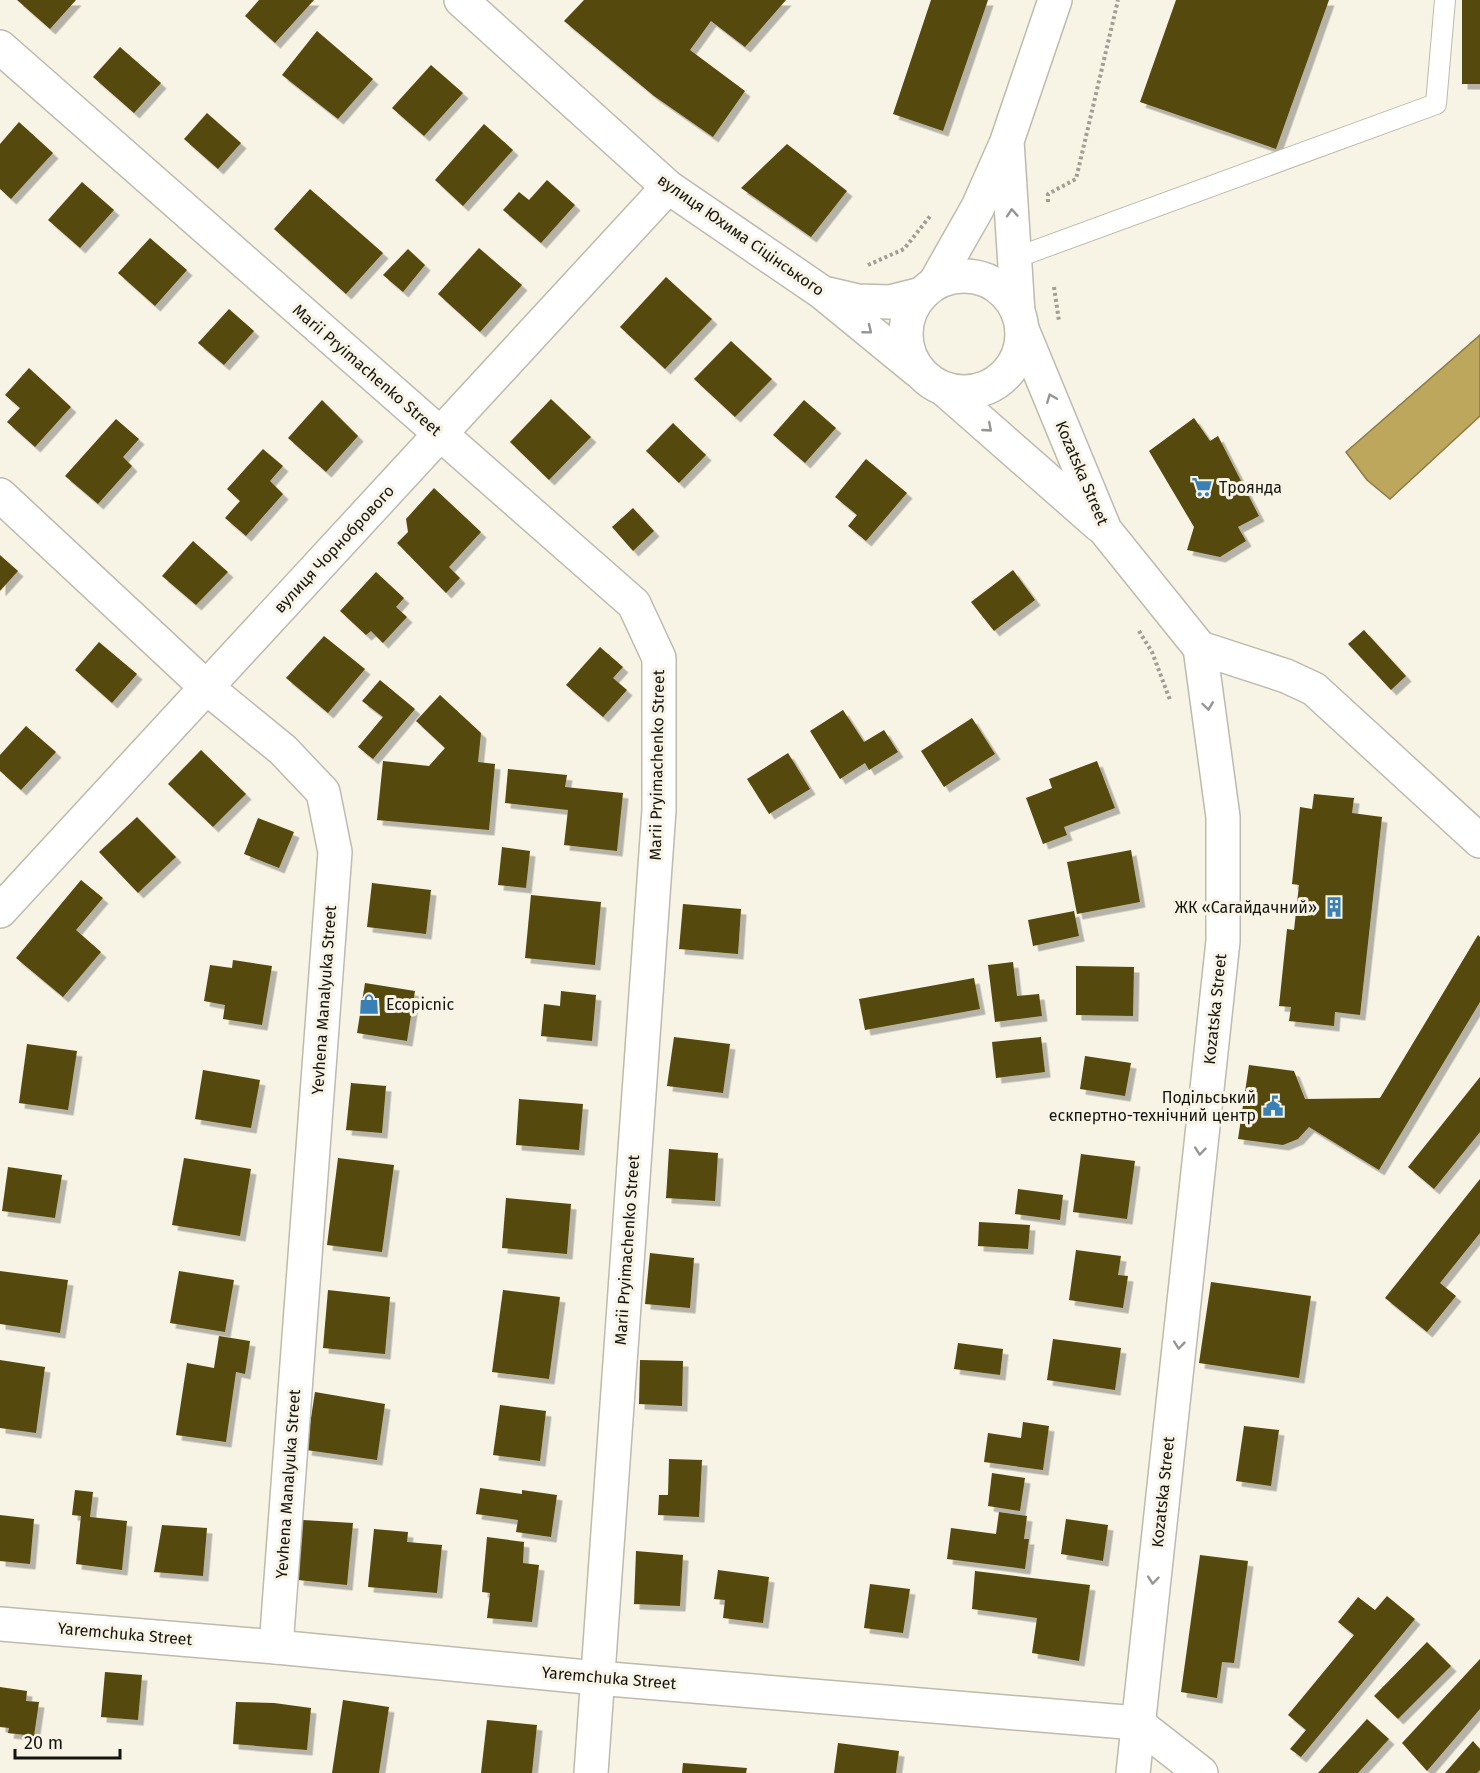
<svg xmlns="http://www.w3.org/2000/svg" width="1480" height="1773" viewBox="0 0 1480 1773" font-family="'Fira Sans',sans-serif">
<defs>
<filter id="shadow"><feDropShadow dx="5.5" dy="5.5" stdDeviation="0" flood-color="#0004"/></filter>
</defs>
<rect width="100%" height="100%" fill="#f7f3e5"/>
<polygon fill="#bda75d" stroke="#8b7b46" stroke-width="1.5" points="1480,335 1480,416 1390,499 1367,480 1346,452"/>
<g fill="#57480a" filter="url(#shadow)">
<polygon points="17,0 76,0 50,29"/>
<polygon points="259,0 314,0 275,43 245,16"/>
<polygon points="584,0 786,0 745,47 711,21 690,50 745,91 713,137 654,96 564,21"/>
<polygon points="931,0 988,0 943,131 893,114"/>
<polygon points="1176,0 1329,0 1276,149 1140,102"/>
<rect x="1462" y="0" width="18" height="84"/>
<polygon points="317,31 373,79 338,119 282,75"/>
<polygon points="120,47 161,83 134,113 93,77"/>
<polygon points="431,65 463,93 424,136 392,108"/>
<polygon points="207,113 241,143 218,169 184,139"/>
<polygon points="19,122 53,153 11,199 0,189 0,144"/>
<polygon points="484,124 513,150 463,206 435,180"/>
<polygon points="787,144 847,191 811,237 741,188"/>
<polygon points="547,180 575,205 541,243 503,210 519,192 529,200"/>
<polygon points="82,182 114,210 80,248 48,220"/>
<polygon points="310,189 383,253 346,294 274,229"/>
<polygon points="150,238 187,270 155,306 118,273"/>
<polygon points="479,248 522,285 480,332 438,294"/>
<polygon points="408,249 425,265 403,292 383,275"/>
<polygon points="666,277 712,319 665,369 620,327"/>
<polygon points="229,309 254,331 224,365 198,343"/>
<polygon points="731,341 772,379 735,417 694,379"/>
<polygon points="29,368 71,407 35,447 7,422 20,408 5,395"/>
<polygon points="551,399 591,437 549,480 510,442"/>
<polygon points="322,400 358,436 326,472 288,438"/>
<polygon points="804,400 836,428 805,463 773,435"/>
<polygon points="1194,418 1210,441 1218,436 1259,516 1238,527 1246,541 1220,557 1187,550 1194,527 1149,451"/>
<polygon points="116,419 139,439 123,457 132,466 98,504 65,476"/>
<polygon points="673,423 706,455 679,483 646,451"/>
<polygon points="263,449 283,466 270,481 283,494 246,536 225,518 240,501 227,489"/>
<polygon points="866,459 907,493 866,541 848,526 857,515 835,497"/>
<polygon points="434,488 481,532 449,567 460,578 446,593 397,543 408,532 406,519"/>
<polygon points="633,508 654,531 633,551 612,527"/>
<polygon points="193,541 228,572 196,605 162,576"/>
<polygon points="0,555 18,571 0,591"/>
<polygon points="1013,570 1035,600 994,631 971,602"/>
<polygon points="376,572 404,598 396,607 407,617 383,643 371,631 366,635 340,611"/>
<polygon points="1364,630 1406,676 1391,690 1348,644"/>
<polygon points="324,636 365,669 328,713 286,678"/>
<polygon points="99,642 137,674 112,703 75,670"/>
<polygon points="600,647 623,667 613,678 627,690 603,717 566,685"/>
<polygon points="380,680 415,709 373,759 358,747 383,717 362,701"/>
<polygon points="440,695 481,733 478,762 495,764 489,830 377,820 383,761 429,766 445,748 416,721"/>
<polygon points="843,710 864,742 884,730 898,752 869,770 865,763 840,779 810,731"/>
<polygon points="972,718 995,754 944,787 921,751"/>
<polygon points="26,726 56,752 21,790 0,771 0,755"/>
<polygon points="201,750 246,794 213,827 168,784"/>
<polygon points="788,753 810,789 769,814 747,779"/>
<polygon points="1097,761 1115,808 1064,827 1067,835 1043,844 1026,798 1052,788 1049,779"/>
<polygon points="508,769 567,775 565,787 623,793 617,851 564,845 568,810 505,803"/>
<polygon points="1314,794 1354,798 1352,813 1382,817 1360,1015 1335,1012 1334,1026 1289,1021 1291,1007 1279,1006 1287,929 1294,930 1299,885 1292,884 1300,807 1312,809"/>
<polygon points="137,817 176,857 138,893 99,852"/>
<polygon points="258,818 294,832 279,868 244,854"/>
<polygon points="502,847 530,851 526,888 498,885"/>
<polygon points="1131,850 1140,902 1077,914 1067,862"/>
<polygon points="81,880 103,898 76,930 101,952 63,997 16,958"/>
<polygon points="372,883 431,890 426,934 367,927"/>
<polygon points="531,895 601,902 595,965 525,958"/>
<polygon points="683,904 741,909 738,954 679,949"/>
<polygon points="1074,911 1079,936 1033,946 1028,920"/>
<polygon points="1478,935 1480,937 1480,1002 1379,1170 1309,1127 1298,1139 1283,1145 1238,1139 1249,1065 1294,1071 1305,1099 1380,1098"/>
<polygon points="233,960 272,966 262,1025 223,1019 225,1005 204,1001 210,965 232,968"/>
<polygon points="1013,962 1017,996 1039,994 1042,1016 995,1022 988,965"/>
<polygon points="1076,966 1134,967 1133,1016 1076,1015"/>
<polygon points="974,978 980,1009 865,1030 859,999"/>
<polygon points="365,983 415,991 407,1041 357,1033"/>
<polygon points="561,991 596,995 592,1041 541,1036 544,1004 560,1006"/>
<polygon points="674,1037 730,1044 723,1093 667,1086"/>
<polygon points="1041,1037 1045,1072 996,1078 992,1042"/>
<polygon points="27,1044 77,1051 68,1110 19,1103"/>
<polygon points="1085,1056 1131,1063 1125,1096 1080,1089"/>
<polygon points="203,1070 260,1080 251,1128 195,1119"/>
<polygon points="1480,1077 1480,1132 1434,1189 1408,1167"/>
<polygon points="351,1083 386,1086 382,1133 346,1130"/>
<polygon points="519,1099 583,1104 579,1150 516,1145"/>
<polygon points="669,1149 718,1153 715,1201 666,1198"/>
<polygon points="1081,1154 1135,1161 1127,1219 1073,1212"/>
<polygon points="184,1158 251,1169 240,1236 172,1225"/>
<polygon points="338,1158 394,1165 382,1252 327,1245"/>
<polygon points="8,1167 62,1175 55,1218 2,1211"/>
<polygon points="1480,1179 1480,1233 1440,1283 1456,1296 1427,1332 1385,1298"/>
<polygon points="1018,1189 1063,1195 1060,1220 1015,1214"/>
<polygon points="506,1198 571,1204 567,1254 502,1248"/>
<polygon points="979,1222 1030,1225 1028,1249 978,1246"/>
<polygon points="1076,1250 1121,1256 1118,1275 1128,1276 1123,1308 1069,1300"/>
<polygon points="650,1253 694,1258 690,1308 645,1304"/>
<polygon points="0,1271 68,1280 60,1333 0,1324"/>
<polygon points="179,1271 234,1280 225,1332 170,1323"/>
<polygon points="1211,1282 1311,1296 1299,1378 1199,1363"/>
<polygon points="328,1290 390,1297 385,1354 323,1348"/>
<polygon points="503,1290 560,1297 549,1379 492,1372"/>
<polygon points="219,1336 250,1341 245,1374 236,1372 226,1442 176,1435 187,1363 214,1368"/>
<polygon points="1053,1339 1121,1348 1115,1390 1047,1380"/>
<polygon points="958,1343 1003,1349 1000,1375 954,1369"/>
<polygon points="0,1360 45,1367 36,1433 0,1428"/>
<polygon points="640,1360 683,1361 682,1406 639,1404"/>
<polygon points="315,1392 385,1404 377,1460 306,1450"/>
<polygon points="500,1405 546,1411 540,1461 493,1455"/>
<polygon points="1023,1422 1049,1426 1043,1470 984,1462 988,1433 1021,1438"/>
<polygon points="1244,1426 1279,1430 1271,1486 1236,1481"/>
<polygon points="669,1459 702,1460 699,1517 658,1515 659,1495 668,1495"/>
<polygon points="992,1473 1025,1478 1020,1511 988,1506"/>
<polygon points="480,1488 522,1494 522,1490 557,1495 551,1537 516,1532 518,1520 476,1514"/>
<polygon points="75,1490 93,1492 90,1517 127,1521 122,1570 76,1564 81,1516 72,1515"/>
<polygon points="999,1512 1027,1516 1024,1539 1029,1539 1025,1569 947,1559 951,1528 996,1534"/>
<polygon points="0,1515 34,1519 30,1564 0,1561"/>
<polygon points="1066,1519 1108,1525 1103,1561 1061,1554"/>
<polygon points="303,1520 353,1523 347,1585 298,1580"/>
<polygon points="162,1525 207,1528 203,1576 154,1572"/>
<polygon points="374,1529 408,1532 407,1542 442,1545 437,1593 368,1587"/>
<polygon points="487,1537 524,1542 523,1563 539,1565 532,1622 487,1618 490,1593 482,1592"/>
<polygon points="636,1551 683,1555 680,1606 634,1604"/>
<polygon points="1200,1555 1248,1561 1234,1663 1222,1662 1217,1698 1181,1692"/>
<polygon points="718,1570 769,1577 763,1623 723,1618 725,1600 714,1599"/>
<polygon points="975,1571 1090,1585 1079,1661 1032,1653 1037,1618 972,1609"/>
<polygon points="870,1584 910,1589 903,1633 864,1628"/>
<polygon points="1387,1596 1415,1619 1301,1757 1290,1749 1306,1730 1288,1715 1354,1635 1338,1622 1358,1597 1375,1610"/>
<polygon points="1427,1642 1451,1666 1398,1719 1374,1696"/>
<polygon points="1480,1659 1480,1709 1427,1771 1402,1743"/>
<polygon points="105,1672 142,1675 138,1720 101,1717"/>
<polygon points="0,1687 27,1691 26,1701 39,1702 34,1736 8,1733 9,1728 0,1727"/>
<polygon points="343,1700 389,1707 379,1773 332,1773"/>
<polygon points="236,1702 274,1703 311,1708 307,1750 233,1744"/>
<polygon points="1367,1719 1389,1739 1358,1773 1318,1773"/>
<polygon points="487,1720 537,1725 532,1773 481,1773"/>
<polygon points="1473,1741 1480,1749 1480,1770 1477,1773 1445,1773"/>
<polygon points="838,1743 899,1751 896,1773 834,1773"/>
<polygon points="683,1763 747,1768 746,1773 682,1773"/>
</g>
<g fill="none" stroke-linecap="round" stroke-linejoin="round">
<g stroke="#bebaac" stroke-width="22">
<polyline id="service" points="1015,258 1436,104 1445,0"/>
</g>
<g stroke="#bebaac" stroke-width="36">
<g id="minor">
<polyline points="461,0 668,187 823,293 917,370"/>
<polyline points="0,47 634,604 659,658 659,810 591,1773"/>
<circle cx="964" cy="334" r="58"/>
<polyline points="935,283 978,207 1005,146"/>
<polyline points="828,294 858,301 890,302 922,294"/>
<polyline points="1018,313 1007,141 1055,0"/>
<polyline points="1022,329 1105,530 1200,648 1223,817 1223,941 1133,1773"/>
<polyline points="944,389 1099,525"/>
<polyline points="0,495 206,687 283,750 323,792 335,852 276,1647"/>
<polyline points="1200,648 1286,676 1314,689 1480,841"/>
<polyline points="0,911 668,187"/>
<polyline points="0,1624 276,1647 597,1678 1137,1723 1201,1773"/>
</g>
</g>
<g stroke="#a19e94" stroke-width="4" stroke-dasharray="3 3" stroke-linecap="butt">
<polyline points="1048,202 1048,194 1076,179 1118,0"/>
<polyline points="868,265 904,249 931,215"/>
<polyline points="1054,287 1059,321"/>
<polyline points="1139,631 1152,652 1170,700"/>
</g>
<use href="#service" stroke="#fff" stroke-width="20"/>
<use href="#minor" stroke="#fff" stroke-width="33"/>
</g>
<defs><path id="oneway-chevron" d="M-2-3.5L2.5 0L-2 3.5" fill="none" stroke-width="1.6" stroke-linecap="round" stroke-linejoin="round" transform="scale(1.5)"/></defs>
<g stroke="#969593">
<use href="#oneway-chevron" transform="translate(1012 213) rotate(-94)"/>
<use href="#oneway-chevron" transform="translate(868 330) rotate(39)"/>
<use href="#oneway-chevron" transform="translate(1051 398) rotate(-112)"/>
<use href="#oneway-chevron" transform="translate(988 428) rotate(41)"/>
<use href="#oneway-chevron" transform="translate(1208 706) rotate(82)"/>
<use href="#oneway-chevron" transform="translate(1200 1151) rotate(96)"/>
<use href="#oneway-chevron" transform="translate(1179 1345) rotate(96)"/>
<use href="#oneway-chevron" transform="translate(1153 1580) rotate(96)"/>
</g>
<defs>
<g id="supermarket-bare" transform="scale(1.62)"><path d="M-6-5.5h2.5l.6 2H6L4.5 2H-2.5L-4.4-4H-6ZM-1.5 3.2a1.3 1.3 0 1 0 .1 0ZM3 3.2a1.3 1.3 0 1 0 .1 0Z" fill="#3880b5" stroke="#f7f3e5" stroke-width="2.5" paint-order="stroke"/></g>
<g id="building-bare" transform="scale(1.62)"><path d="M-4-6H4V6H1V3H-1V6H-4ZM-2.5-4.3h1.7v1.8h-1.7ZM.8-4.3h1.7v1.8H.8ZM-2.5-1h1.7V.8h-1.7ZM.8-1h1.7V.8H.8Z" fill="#3880b5" stroke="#f7f3e5" stroke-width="2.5" paint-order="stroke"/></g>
<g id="shop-bare" transform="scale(1.62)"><path d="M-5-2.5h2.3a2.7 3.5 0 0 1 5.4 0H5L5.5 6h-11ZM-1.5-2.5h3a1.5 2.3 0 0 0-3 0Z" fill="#3880b5" stroke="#f7f3e5" stroke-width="2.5" paint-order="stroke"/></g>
<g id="civic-bare" transform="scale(1.62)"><path d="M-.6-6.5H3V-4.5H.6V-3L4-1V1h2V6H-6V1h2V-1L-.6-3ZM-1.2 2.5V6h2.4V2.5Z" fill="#3880b5" stroke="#f7f3e5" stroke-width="2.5" paint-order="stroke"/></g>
</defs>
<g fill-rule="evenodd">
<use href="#supermarket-bare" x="1202" y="487"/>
<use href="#building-bare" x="1334" y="907"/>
<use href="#shop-bare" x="369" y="1004"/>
<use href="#civic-bare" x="1273" y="1106"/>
</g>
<g text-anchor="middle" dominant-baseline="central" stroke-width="6" stroke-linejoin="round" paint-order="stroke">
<g font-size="16" fill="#15140f" stroke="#f7f3e5">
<text transform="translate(741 235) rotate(35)">вулиця Юхима Сіцінського</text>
<text transform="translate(367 370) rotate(41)">Marii Pryimachenko Street</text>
<text transform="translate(1082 473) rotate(67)">Kozatska Street</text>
<text transform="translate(334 549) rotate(-47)">вулиця Чорнобрового</text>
<text transform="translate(657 765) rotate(-89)">Marii Pryimachenko Street</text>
<text transform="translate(324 1000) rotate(-86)">Yevhena Manalyuka Street</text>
<text transform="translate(1215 1009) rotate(-84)">Kozatska Street</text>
<text transform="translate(627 1250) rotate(-86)">Marii Pryimachenko Street</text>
<text transform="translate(288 1484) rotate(-86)">Yevhena Manalyuka Street</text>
<text transform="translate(1163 1492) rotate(-84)">Kozatska Street</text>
<text transform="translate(125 1634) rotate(5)">Yaremchuka Street</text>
<text transform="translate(609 1678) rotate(5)">Yaremchuka Street</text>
</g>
<g font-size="16" fill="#15140f" stroke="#f7f3e5" text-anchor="start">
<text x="1219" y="487">Троянда</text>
<text x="1317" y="907" text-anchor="end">ЖК «Сагайдачний»</text>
<text x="386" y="1004">Ecopicnic</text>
<text x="1256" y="1097" text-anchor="end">Подільський<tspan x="1256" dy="18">ескпертно-технічний центр</tspan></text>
</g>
</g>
<path d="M15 1749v9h105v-9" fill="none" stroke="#15140f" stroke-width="3"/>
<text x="24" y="1749" font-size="18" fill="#15140f" stroke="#f7f3e5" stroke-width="4.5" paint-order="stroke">20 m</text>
</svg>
